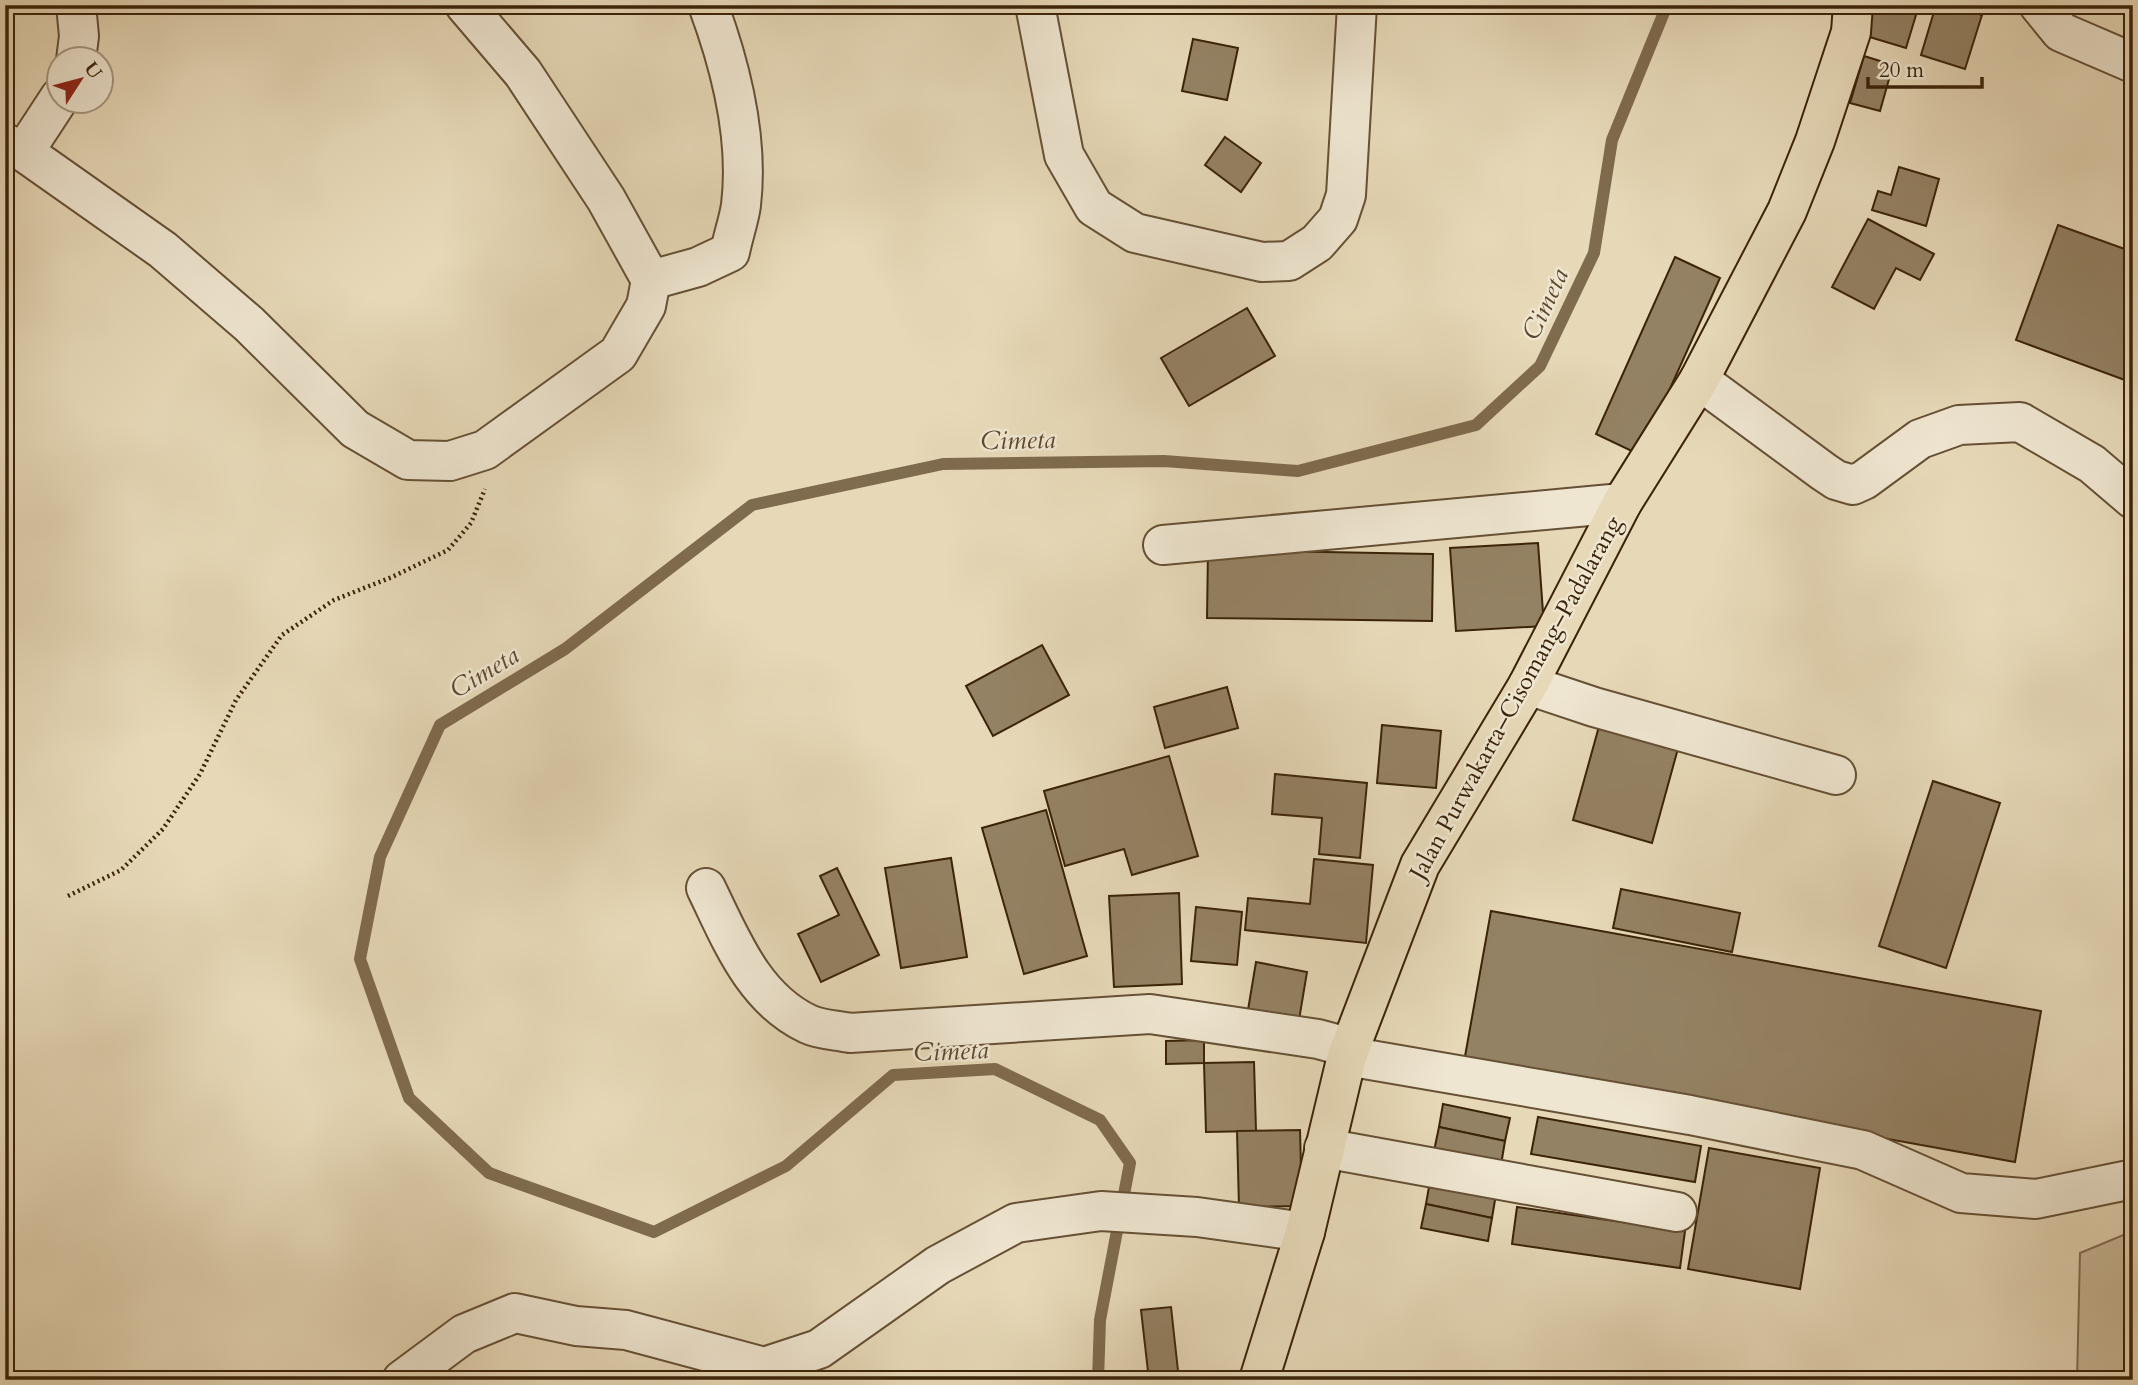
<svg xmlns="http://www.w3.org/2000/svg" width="2138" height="1385" viewBox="0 0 2138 1385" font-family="Cardo,serif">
<rect width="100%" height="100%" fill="#e7d9b8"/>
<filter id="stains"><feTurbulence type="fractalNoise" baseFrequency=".00286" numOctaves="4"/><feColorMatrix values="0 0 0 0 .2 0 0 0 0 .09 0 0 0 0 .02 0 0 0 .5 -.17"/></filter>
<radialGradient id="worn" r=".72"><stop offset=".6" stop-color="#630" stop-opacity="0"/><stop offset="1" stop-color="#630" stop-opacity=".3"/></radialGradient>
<polygon fill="#caba9a" stroke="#826e52" stroke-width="2" points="2133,1231 2133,1380 2077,1380 2080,1253"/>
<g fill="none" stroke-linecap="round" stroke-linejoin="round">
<polyline stroke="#7f6b4e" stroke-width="12" points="1098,1380 1100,1320 1130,1163 1100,1120 995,1069 893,1075 786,1166 654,1232 489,1173 409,1098 360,959 380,857 440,725 565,649 752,505 943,464 1164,461 1298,471 1476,425 1540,366 1594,253 1612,140 1667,5"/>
</g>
<g fill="#948264" stroke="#3b2309" stroke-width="2">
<polygon points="1872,5 1919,5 1906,48 1863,35"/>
<polygon points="1936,5 1953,5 1982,15 1965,69 1921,55"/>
<polygon points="1953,5 1985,5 1982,15"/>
<polygon points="1193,39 1238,48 1227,100 1182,91"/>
<polygon points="1864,56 1893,65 1880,111 1850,103"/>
<polygon points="1225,137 1261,163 1241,192 1205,165"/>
<polygon points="1899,167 1939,179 1926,226 1872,210 1878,191 1891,195"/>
<polygon points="1868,219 1934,254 1920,280 1896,268 1874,309 1832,287"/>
<polygon points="2058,225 2133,252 2133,383 2016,340"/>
<polygon points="1675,257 1720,278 1640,455 1596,434"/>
<polygon points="1247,308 1275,356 1189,406 1161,358"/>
<polygon points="1538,543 1544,626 1456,631 1450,548"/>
<polygon points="1208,550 1433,554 1432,621 1207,618"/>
<polygon points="1042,645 1069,695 993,736 966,686"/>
<polygon points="1227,687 1238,728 1165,748 1154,707"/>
<polygon points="1603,712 1682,734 1652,843 1573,820"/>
<polygon points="1382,725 1441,731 1436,788 1377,783"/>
<polygon points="1169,756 1198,856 1132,875 1124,849 1065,866 1044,791"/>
<polygon points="1275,774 1367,783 1360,858 1319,854 1322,818 1272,814"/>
<polygon points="1933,781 2000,803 1946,968 1879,946"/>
<polygon points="1046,810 1087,956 1024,974 982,828"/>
<polygon points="951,858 967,957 901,968 885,868"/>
<polygon points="1314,859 1373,865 1366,943 1245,930 1248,898 1310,904"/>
<polygon points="837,868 879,955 821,982 798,934 839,915 820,876"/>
<polygon points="1621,889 1740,913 1732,952 1613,928"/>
<polygon points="1179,893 1182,984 1114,987 1109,896"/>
<polygon points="1196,907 1242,912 1237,965 1191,961"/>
<polygon points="1491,911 2041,1011 2015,1162 1464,1062"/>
<polygon points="1256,962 1307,972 1298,1026 1247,1016"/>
<polygon points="1204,1040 1204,1063 1166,1064 1166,1041"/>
<polygon points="1254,1062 1256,1131 1206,1132 1204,1063"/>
<polygon points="1443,1104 1510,1118 1505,1141 1439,1127"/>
<polygon points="1538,1117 1701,1146 1695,1182 1531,1154"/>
<polygon points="1439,1127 1505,1141 1501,1165 1434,1151"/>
<polygon points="1300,1130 1302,1206 1239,1207 1237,1131"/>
<polygon points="1709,1148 1820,1168 1800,1289 1688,1269"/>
<polygon points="1430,1181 1496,1194 1492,1218 1426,1204"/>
<polygon points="1426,1204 1492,1218 1488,1241 1421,1228"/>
<polygon points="1517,1207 1685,1231 1680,1268 1512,1244"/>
<polygon points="1171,1307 1179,1380 1149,1380 1141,1310"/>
</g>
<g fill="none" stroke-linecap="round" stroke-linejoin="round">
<g stroke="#665035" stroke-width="42">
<g id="minor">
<polyline points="1035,5 1064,155 1094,207 1135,233 1262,262 1289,261 1317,243 1338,219 1346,195 1357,5"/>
<polyline points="2039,5 2061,32 2133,63"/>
<polyline points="76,60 79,36 76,5"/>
<polyline points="5,143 24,152 163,250 249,324 355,429 408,460 450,461 485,450 618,354 646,306 651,280 606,199 523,73 465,5"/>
<polyline points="24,152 60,97"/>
<path d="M651 280 698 267 730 252C733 236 739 220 741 205 749 138 731 67 708 5"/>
<polyline points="1699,380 1824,472 1836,480 1853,485 1864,480 1920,439 1959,425 2020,422 2092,464 2133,499"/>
<polyline points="1163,545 1622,503"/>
<polyline points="1528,685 1594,707 1836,775"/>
<path d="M706 888C731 939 753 998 808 1024 820 1030 837 1030 850 1033L1150 1014 1318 1039 1351 1048"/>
<polyline points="1347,1056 1690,1115 1863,1150 1961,1193 2036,1199 2133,1179"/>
<polyline points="1324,1148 1677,1212"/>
<polyline points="402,1380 464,1334 515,1313 576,1326 626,1330 764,1367 819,1349 938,1265 1016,1223 1101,1211 1197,1217 1305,1232"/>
</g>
</g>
<g stroke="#3b2309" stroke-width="42">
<polyline id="highway" points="1259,1380 1305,1232 1347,1056 1420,865 1528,685 1622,503 1699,380 1787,211 1815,141 1851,32 1853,5"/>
</g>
<polyline stroke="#3b2309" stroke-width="4.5" stroke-dasharray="2 3.5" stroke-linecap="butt" points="68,896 121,870 163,829 200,774 236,700 282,635 334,600 392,577 448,550 471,523 485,489"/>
<use href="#minor" stroke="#efe6d1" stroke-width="38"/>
<use href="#highway" stroke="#e7d9b8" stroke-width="38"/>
</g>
<g text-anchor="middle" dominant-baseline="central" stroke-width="5" stroke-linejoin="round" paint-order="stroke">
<g font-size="24" fill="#3b2309" stroke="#efe6d1">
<text transform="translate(1516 698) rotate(-61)">Jalan Purwakarta–Cisomang–Padalarang</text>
</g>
<g font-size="26" font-style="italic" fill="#5d472c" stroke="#efe6d1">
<text transform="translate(1545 304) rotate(-65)">Cimeta</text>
<text transform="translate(1018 440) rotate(-1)">Cimeta</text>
<text transform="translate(484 672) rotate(-31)">Cimeta</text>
<text transform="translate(951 1051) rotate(-2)">Cimeta</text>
</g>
</g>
<rect width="2138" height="1385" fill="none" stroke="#e7d9b8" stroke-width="28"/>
<rect x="7" y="7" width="2124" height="1371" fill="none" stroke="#3b2309" stroke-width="3.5"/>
<rect x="14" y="14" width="2110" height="1357" fill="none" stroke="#3b2309" stroke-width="2"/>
<g transform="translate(80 80) rotate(54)"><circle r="33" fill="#efe6d1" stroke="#a79881" stroke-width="2"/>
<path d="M0-5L12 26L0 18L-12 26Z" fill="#8f2418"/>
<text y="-10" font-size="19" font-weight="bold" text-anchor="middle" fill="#3b2309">U</text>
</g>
<path d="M1868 77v10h114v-10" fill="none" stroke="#3b2309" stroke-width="3.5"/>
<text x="1879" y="77" font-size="21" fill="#3b2309" stroke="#efe6d1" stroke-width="5" paint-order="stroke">20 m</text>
<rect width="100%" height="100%" filter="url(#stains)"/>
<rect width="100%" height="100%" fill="url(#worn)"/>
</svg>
